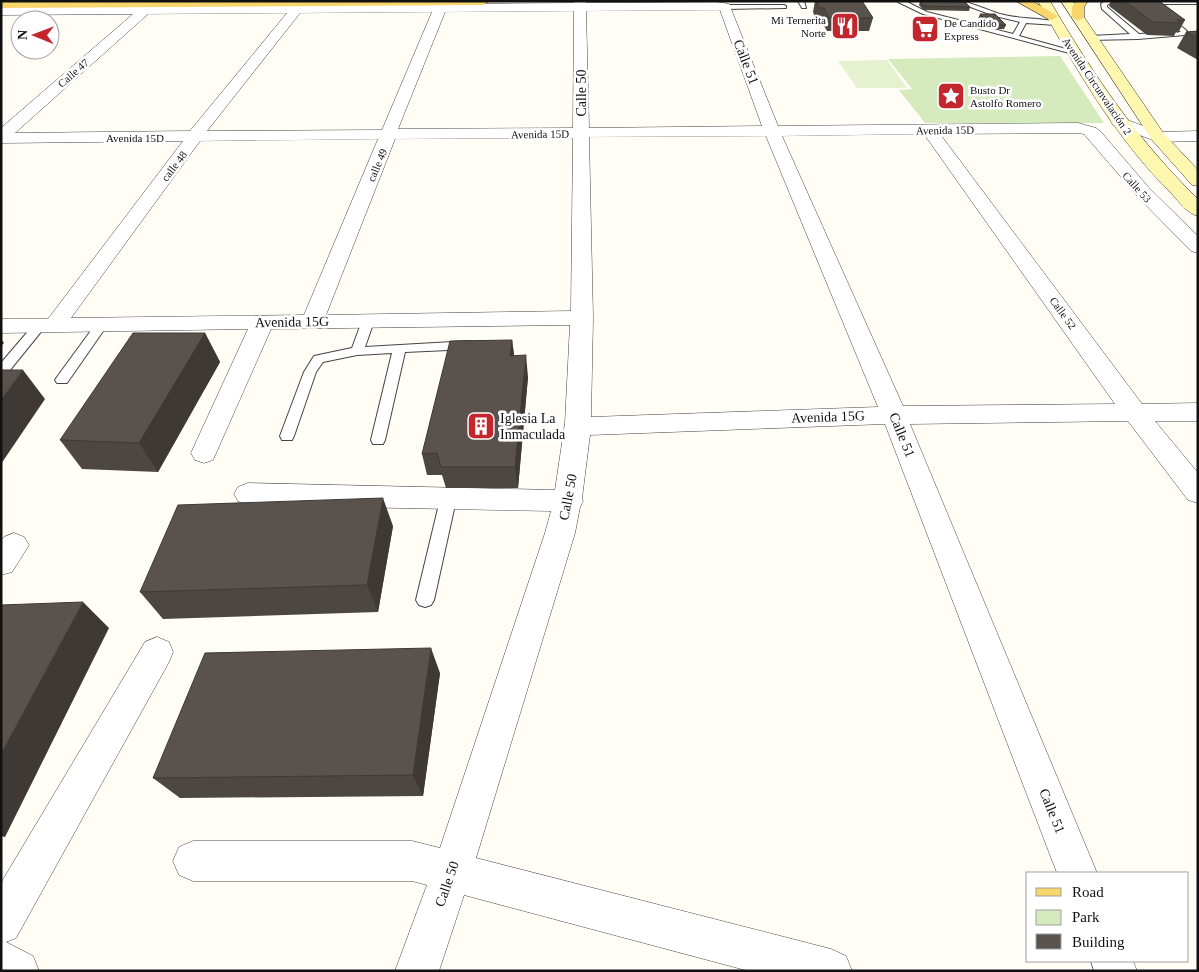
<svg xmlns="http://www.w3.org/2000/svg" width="1199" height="972" viewBox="0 0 1199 972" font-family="'Times New Roman',serif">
<rect width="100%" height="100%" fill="#fffdf5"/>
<polygon fill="#d5ebbd" points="1060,56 1104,123 925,123 899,90 912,89 888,59"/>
<polygon fill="#e6f2cf" points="887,60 907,88 857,88 838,61"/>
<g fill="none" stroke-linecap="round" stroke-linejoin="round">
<g stroke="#444" stroke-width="2">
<g id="lane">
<polygon points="798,1 804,1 806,8 802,8"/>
<path d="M905 1 927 12 1013 34 1020 22 995 16 954 1C970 1 984 9 1000 14 1019 19 1039 18 1058 22L1059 23 1056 25 1026 23 1019 36 1077 52 1073 54 923 14 898 2Z"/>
<polygon points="1105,1 1114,1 1107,5 1107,7 1139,34 1181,32 1143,1 1198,1 1198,4 1154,4 1187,31 1185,35 1138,39 1088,40 1087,38 1091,36 1130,34 1102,9 1101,4"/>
<polygon points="784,5 786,6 786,8 725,9 722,7 725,5"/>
<polygon points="368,317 374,321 365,347 470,341 476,345 470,349 405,352 385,440 383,444 373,444 371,440 392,353 357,355 323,362 316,372 294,436 292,440 282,440 280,436 304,372 314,356 352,348 362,321"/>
<polygon points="102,320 108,324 67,383 57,383 55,380 57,377 98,321"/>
<polygon points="40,321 46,325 44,328 6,375 1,376 1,363 36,322"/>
<polygon points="448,494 453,496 456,500 434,600 431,605 425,607 419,605 416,600 440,500 443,496"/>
</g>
</g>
<g stroke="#444" stroke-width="1">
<g id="street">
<path d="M574 1H586V3L717 2 729 4 778 126 1078 123 1096 128 1101 132 1150 189 1198 236V253L1191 251 1138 197 1084 134 1078 133 940 134 1142 404 1198 403V421H1155L1198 473V503L1188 500 1128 421 910 424 1097 873H1057L885 424 590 435 582 498 583 501 580 507 575 533 476 858 831 949 846 956 852 971H749L464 895 439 971H395L427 885 412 881H193L179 875 173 861 179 847 193 841H412L440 848 545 533 551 511 248 505 238 501 234 494 238 487 248 483 555 490 565 423 570 325 271 329 213 460 204 463 195 460 191 453 248 329 1 333V319H48L183 141 1 143V128L133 14 1 15V7L574 3ZM720 10 762 126 589 128 586 11ZM574 11 573 128 398 129 445 12ZM432 12 382 130 207 131 300 13ZM287 13 190 131 15 133 148 14ZM924 134 1115 404 903 406 782 136ZM766 136 878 407 591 417 593 318 589 137ZM573 138 571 311 326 315 395 139ZM378 139 304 315 71 318 200 141Z"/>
<polygon points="1119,117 1160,132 1198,131 1198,141 1158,142 1113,125 1111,122 1113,119"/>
<polygon points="14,533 24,537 29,545 12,572 1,575 1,540 4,537"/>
<polygon points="157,637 169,642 173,652 169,662 16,938 6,942 33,956 39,971 1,971 1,883 145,642"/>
<polygon points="1091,961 1133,961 1137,971 1094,971"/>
</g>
</g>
<g stroke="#333" stroke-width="1">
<g id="secondary">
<path d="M1038 1H1050C1092 73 1138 141 1198 199V216C1187 213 1179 202 1172 194 1116 139 1076 69 1038 1Z"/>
<polygon points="1061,1 1073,1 1164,134 1198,170 1198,186 1192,185 1152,140"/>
</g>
</g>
<g stroke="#222" stroke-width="1">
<g id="primary">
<polygon points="1,1 489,1 483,5 1,8"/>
<polygon points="1016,1 1032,1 1058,16 1052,20 1048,19"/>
<polygon points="1076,1 1088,1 1084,7 1084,17 1078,21 1072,17 1072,7"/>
</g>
</g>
<use href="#lane" fill="#fff" fill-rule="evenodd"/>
<use href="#street" fill="#fff" fill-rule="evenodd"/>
<use href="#secondary" fill="#fff6b0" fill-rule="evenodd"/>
<use href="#primary" fill="#f9d66b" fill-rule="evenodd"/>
</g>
<g fill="#4d4742">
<polygon points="815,1 862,1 873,18 869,31 827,31 821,21 817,21 813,12"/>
<polygon points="920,1 970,7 969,11 923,10 919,5"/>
<polygon points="1111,1 1159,1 1185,20 1178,33 1176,32 1174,36 1147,35 1109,6"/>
<polygon points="980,14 1006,25 1004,29 989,29 978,19"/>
<polygon points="1198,31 1198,60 1177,48 1186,32"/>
<polygon points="205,333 220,362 158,472 82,469 60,440"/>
<polygon points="512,340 514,356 528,377 518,488 446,488 442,475 427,475 422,454"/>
<polygon points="393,526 378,612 163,619 140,592"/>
<polygon points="440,673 423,796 180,798 153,778"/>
</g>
<g fill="#3f3936">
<polygon points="205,333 220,362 158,472 139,443"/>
<polygon points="1,339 4,343 1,346"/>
<polygon points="512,340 515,361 510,356"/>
<polygon points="526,355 528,377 518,488 515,467"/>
<polygon points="23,370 45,399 1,464 1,400"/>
<polygon points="383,498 393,526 378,612 367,585"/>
<polygon points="83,602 109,628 5,837 1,836 1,754"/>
<polygon points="431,648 440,673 423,796 413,775"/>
</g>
<g fill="#5a524d" stroke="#3f3936">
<polygon points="816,1 862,1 873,18 829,18 824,8 819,8"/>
<polygon points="920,1 965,2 970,7 924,6"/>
<polygon points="1124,1 1159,1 1185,20 1177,20 1181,23 1153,22"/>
<polygon points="980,14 995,14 1006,25 990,25"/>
<polygon points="1198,31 1198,38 1186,32"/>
<polygon points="133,333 205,333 139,443 60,440"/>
<polygon points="512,340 510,356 526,355 515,467 441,467 437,453 422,454 450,341"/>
<polygon points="1,370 23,370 1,400"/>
<polygon points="383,498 367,585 140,592 178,505"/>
<polygon points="83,602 1,754 1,605"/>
<polygon points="431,648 413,775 153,778 205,653"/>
</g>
<defs>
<g id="restaurant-square" transform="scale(1.4375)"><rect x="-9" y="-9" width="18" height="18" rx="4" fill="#c4262e" stroke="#fff"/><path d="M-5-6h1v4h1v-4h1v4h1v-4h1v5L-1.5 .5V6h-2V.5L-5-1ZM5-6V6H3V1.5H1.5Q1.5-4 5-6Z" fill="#fff"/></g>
<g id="supermarket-square" transform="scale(1.4375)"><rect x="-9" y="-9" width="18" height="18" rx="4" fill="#c4262e" stroke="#fff"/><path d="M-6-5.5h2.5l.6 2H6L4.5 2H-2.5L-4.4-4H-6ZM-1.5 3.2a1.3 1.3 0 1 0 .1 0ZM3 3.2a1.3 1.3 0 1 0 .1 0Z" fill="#fff"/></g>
<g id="sight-square" transform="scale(1.4375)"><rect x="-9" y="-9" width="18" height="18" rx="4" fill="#c4262e" stroke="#fff"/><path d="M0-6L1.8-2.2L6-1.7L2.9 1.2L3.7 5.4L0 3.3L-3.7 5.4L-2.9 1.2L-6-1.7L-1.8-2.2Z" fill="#fff"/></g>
<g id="building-square" transform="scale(1.4375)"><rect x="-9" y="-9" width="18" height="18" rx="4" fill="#c4262e" stroke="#fff"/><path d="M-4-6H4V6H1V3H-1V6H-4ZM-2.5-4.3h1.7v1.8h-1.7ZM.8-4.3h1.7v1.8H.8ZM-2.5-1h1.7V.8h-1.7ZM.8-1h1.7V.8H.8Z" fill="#fff"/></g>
</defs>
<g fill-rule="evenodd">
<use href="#restaurant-square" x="845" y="26"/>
<use href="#supermarket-square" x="925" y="29"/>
<use href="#sight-square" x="951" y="96"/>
<use href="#building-square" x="481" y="426"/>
</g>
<g text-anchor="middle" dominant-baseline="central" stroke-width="5" stroke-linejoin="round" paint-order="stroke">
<g font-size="11" fill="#111" stroke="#fff" text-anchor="start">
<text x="826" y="20" text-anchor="end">Mi Ternerita<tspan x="826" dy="13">Norte</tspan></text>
<text x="944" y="23">De Candido<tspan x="944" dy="13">Express</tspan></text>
<text x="970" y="90">Busto Dr<tspan x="970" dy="13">Astolfo Romero</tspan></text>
</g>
<g font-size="11" fill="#111" stroke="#fff">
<text transform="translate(73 73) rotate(-41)">Calle 47</text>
<text transform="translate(1097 86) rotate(56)">Avenida Circunvalación 2</text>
<text transform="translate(945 130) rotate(-1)">Avenida 15D</text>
<text transform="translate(540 134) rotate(-1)">Avenida 15D</text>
<text x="135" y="138">Avenida 15D</text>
<text transform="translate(377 165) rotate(-67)">calle 49</text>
<text transform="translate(174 166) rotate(-53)">calle 48</text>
<text transform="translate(1137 187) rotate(48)">Calle 53</text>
<text transform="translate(1063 313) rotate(54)">Calle 52</text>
</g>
<g font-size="14" fill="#111" stroke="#fff">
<text transform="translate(746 62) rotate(69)">Calle 51</text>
<text transform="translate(581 93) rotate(-90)">Calle 50</text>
<text transform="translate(292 322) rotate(-1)">Avenida 15G</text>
<text transform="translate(828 417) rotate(-2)">Avenida 15G</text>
<text transform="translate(902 435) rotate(68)">Calle 51</text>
<text transform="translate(568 497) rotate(-79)">Calle 50</text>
<text transform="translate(1052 811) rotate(68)">Calle 51</text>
<text transform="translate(447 884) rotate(-71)">Calle 50</text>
</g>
<g font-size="14" fill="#111" stroke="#fff" text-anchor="start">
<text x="500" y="418">Iglesia La<tspan x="500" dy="16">Inmaculada</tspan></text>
</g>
</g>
<rect width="1199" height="972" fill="none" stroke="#111111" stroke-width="5"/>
<rect x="1026" y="872" width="162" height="90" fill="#ffffff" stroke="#a0a0a0"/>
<rect x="1036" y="888" width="25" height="8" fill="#f9d66b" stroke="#a0a0a0"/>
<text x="1072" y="897" font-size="15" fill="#111111">Road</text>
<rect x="1036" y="910" width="25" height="15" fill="#d5ebbd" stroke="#a0a0a0"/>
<text x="1072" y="922" font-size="15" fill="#111111">Park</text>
<rect x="1036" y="934" width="25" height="15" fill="#5a524d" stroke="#a0a0a0"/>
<text x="1072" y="947" font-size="15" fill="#111111">Building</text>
<g transform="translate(35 35) rotate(271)"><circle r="24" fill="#ffffff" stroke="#a0a0a0"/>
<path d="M0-4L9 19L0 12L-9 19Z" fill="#c4262e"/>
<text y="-8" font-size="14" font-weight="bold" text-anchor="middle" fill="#111111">N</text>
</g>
</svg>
